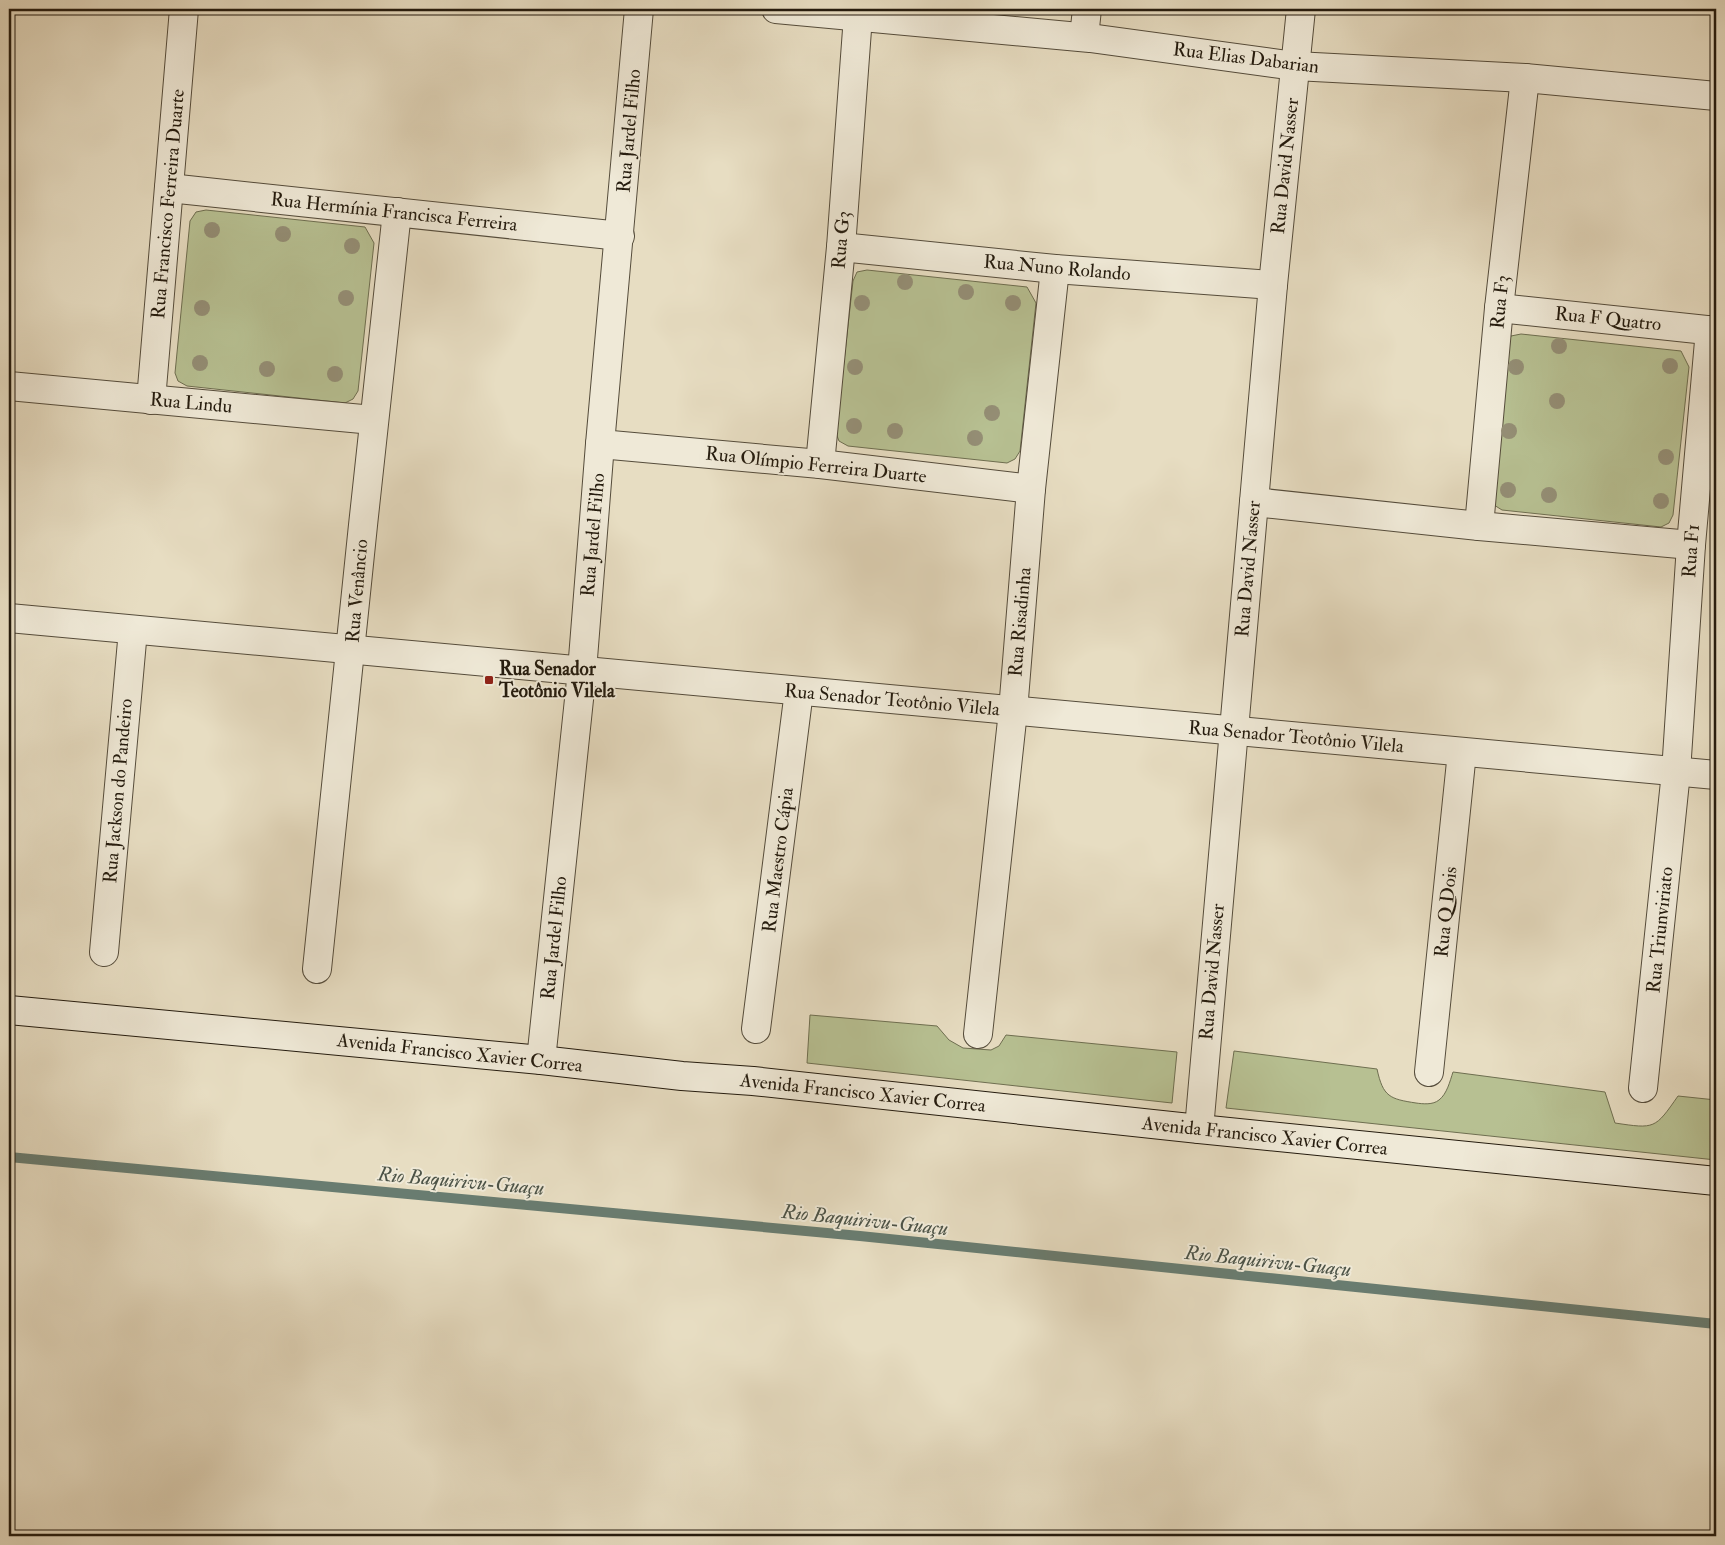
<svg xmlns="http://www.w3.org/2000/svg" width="1725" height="1545" viewBox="0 0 1725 1545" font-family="'IM FELL Double Pica',serif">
<rect width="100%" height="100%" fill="#e7ddc2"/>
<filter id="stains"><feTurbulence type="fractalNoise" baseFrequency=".004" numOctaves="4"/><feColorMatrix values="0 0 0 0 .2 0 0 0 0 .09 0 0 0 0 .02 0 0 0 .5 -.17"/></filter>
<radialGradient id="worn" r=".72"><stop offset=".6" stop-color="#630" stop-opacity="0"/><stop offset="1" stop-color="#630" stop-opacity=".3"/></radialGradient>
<g fill="#b7c092" stroke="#6e6e50">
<polygon points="206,210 365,227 374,243 358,391 353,399 345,403 187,386 178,381 175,373 190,221 196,212"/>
<polygon points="867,270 1027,287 1036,303 1020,451 1015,459 1007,463 848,446 839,441 836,433 853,281 857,272"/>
<polygon points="1521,334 1681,351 1689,367 1673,515 1669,523 1661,527 1502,510 1494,505 1506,345 1511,336"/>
<polygon points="810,1015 937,1026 949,1040 963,1048 991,1050 999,1046 1006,1035 1177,1052 1172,1103 807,1063"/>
<path d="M1234 1051 1377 1069C1383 1097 1390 1099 1416 1103 1423 1104 1433 1105 1439 1100 1447 1094 1450 1081 1453 1072L1605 1092 1615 1123C1655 1129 1655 1129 1678 1096L1716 1100V1160L1226 1108Z"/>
</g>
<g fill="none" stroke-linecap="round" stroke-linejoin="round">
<polyline stroke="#697c70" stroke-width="10" points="9,1157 860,1236 1716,1324"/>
<g stroke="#554c3b" stroke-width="30">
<g id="street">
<polyline points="776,9 1090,38 1295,66 1525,78 1716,96"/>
<polyline points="1084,37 1087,9"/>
<polyline points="169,188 620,236"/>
<polyline points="841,247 1055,269 1273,285"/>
<polyline points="1499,308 1716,331"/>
<polyline points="9,386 373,420"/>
<polyline points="151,400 184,9"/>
<polyline points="600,444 820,464 1031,489"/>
<polyline points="820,464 841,247 858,16"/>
<polyline points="1254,502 1479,526 1691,545"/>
<polyline points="1479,526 1499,308 1525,78"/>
<polyline points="9,618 1716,775"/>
<polyline points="104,952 133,630"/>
<path d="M317 969C344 717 368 464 397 212"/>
<polyline points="756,1029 799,691"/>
<polyline points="978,1034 1013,711 1031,489 1055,269"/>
<polyline points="541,1060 582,671 600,444 639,9"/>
<polyline points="1429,1072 1462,752"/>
<polyline points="1643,1088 1676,772 1691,545 1710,330"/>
<polyline points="1199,1129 1273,285 1301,9"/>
</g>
</g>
<g stroke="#241b0e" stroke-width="30">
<polyline id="secondary" points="9,1010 541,1060 682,1076 753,1081 1199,1129 1716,1181"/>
</g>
<use href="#street" stroke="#efe9d7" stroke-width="28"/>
<use href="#secondary" stroke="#efe9d7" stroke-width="28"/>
</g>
<g fill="#948e75">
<circle cx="212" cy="230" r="8"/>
<circle cx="283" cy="234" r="8"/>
<circle cx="352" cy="246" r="8"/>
<circle cx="905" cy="282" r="8"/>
<circle cx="966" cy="292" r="8"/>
<circle cx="346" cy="298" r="8"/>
<circle cx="862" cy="303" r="8"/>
<circle cx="1013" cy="303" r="8"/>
<circle cx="202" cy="308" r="8"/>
<circle cx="1559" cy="346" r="8"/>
<circle cx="200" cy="363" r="8"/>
<circle cx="1670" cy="366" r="8"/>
<circle cx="855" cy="367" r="8"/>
<circle cx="1516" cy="367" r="8"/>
<circle cx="267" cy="369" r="8"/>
<circle cx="335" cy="374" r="8"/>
<circle cx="1557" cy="401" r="8"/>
<circle cx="992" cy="413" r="8"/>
<circle cx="854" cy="426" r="8"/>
<circle cx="895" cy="431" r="8"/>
<circle cx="1509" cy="431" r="8"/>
<circle cx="975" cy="438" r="8"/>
<circle cx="1666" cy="457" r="8"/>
<circle cx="1508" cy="490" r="8"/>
<circle cx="1549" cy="495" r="8"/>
<circle cx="1661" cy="501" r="8"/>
</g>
<rect fill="#8f2418" stroke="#efe9d7" stroke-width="2" x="484" y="675" width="10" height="10" rx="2.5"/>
<g text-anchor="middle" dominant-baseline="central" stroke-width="4" stroke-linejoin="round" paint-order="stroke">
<g font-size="19" fill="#241b0e" stroke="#efe9d7">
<text transform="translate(1246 58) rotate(7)">Rua Elias Dabarian</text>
<text transform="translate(629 131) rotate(-85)">Rua Jardel Filho</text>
<text transform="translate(1285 166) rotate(-84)">Rua David Nasser</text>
<text transform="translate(168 204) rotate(-85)">Rua Francisco Ferreira Duarte</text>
<text transform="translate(394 212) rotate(6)">Rua Hermínia Francisca Ferreira</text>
<text transform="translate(841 240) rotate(-85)">Rua G3</text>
<text transform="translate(1057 268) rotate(5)">Rua Nuno Rolando</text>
<text transform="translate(1500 302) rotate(-84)">Rua F3</text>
<text transform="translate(1608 319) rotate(6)">Rua F Quatro</text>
<text transform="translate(191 403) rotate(5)">Rua Lindu</text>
<text transform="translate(816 465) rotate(6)">Rua Olímpio Ferreira Duarte</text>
<text transform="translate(593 535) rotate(-85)">Rua Jardel Filho</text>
<text transform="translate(1691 551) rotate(-86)">Rua F1</text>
<text transform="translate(1248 569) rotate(-85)">Rua David Nasser</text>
<text transform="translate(357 591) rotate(-85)">Rua Venâncio</text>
<text transform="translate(1020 622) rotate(-85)">Rua Risadinha</text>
<text transform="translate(892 700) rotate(5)">Rua Senador Teotônio Vilela</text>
<text transform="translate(1296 737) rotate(5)">Rua Senador Teotônio Vilela</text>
<text transform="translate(118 791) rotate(-85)">Rua Jackson do Pandeiro</text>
<text transform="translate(778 860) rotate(-83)">Rua Maestro Cápia</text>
<text transform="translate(1446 912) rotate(-84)">Rua Q Dois</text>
<text transform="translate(1660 930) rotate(-84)">Rua Triunviriato</text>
<text transform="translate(554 938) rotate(-84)">Rua Jardel Filho</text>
<text transform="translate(1212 972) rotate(-85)">Rua David Nasser</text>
<text transform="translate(460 1053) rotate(6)">Avenida Francisco Xavier Correa</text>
<text transform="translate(863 1093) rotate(6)">Avenida Francisco Xavier Correa</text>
<text transform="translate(1265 1136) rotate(6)">Avenida Francisco Xavier Correa</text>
</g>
<g font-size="19" font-weight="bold" fill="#241b0e" stroke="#efe9d7" text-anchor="start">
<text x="499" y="669">Rua Senador<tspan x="499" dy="22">Teotônio Vilela</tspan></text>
</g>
<g font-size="20" font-style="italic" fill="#4c5347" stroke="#efe9d7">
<text transform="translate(461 1181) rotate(5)">Rio Baquirivu-Guaçu</text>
<text transform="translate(865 1220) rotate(6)">Rio Baquirivu-Guaçu</text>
<text transform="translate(1268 1261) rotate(6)">Rio Baquirivu-Guaçu</text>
</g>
</g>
<rect width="1725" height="1545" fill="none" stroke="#e7ddc2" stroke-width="30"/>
<rect x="10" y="10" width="1705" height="1525" fill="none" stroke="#241b0e" stroke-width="2.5"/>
<rect x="15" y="15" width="1695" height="1515" fill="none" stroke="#241b0e"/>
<rect width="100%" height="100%" filter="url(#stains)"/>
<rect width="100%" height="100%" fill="url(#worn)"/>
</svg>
